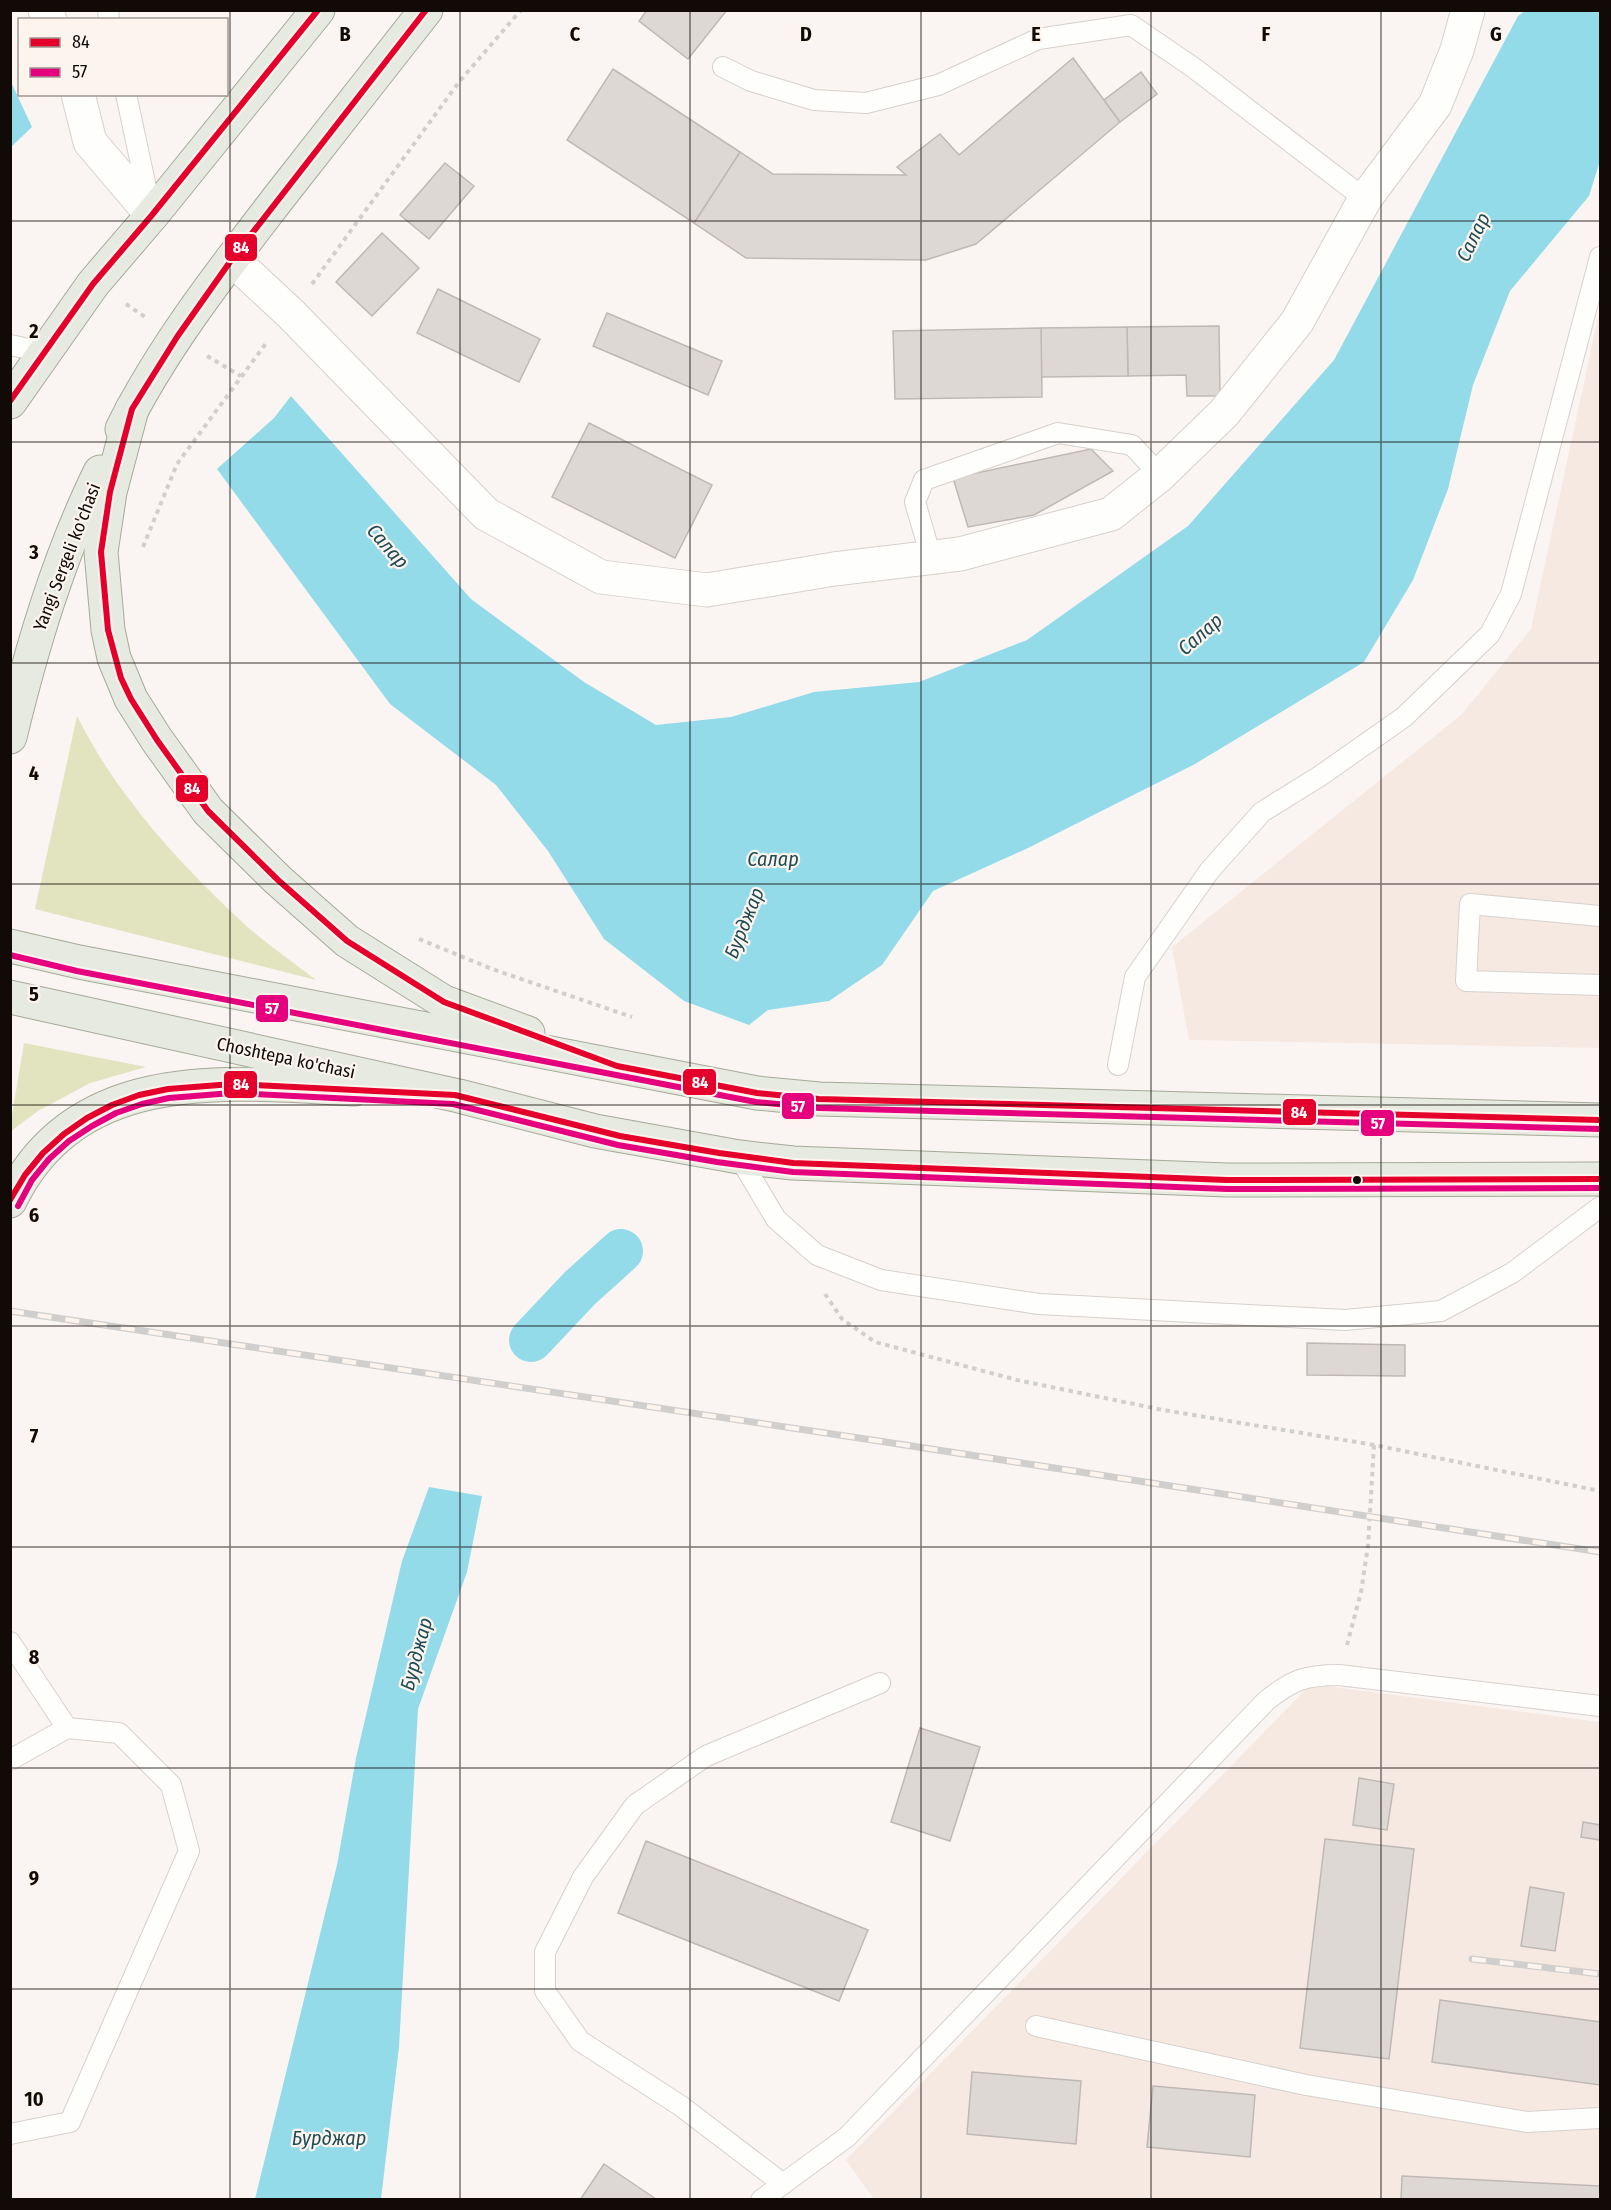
<svg xmlns="http://www.w3.org/2000/svg" width="1611" height="2210" viewBox="0 0 1611 2210" font-family="'Fira Sans Condensed',sans-serif">
<rect width="100%" height="100%" fill="#faf5f2"/>
<g fill="#f6e9e2">
<polygon points="1600,308 1600,1048 1189,1040 1172,947 1461,715 1531,629"/>
<polygon points="1311,1684 1600,1722 1600,2199 873,2198 846,2160"/>
</g>
<g fill="#e2e4bf">
<path d="M77 716C116 794 177 861 240 920 263 942 291 960 316 980L35 909Z"/>
<polygon points="24,1043 146,1067 90,1083 38,1111 11,1131 11,1121"/>
</g>
<g fill="#94dbea">
<polygon points="1526,10 1600,11 1600,161 1589,196 1510,291 1473,385 1448,489 1413,580 1364,662 1195,764 1026,849 933,891 882,965 829,1001 768,1010 749,1025 684,1001 604,939 548,851 496,785 390,704 217,469 274,418 291,396 471,599 584,682 656,725 731,717 814,692 919,682 1027,640 1188,526 1334,360 1518,16"/>
<polygon points="11,82 32,127 11,147 10,147"/>
<polygon points="429,1487 482,1496 467,1572 418,1709 399,2047 381,2199 255,2199 337,1865 356,1758 402,1561"/>
</g>
<g fill="none" stroke-linecap="round" stroke-linejoin="round">
<polyline stroke="#94dbea" stroke-width="44" points="531,1340 580,1288 621,1251"/>
</g>
<g fill="#ded8d4" stroke="#bfb9b5" stroke-width="1.5">
<polygon points="647,10 727,10 688,59 639,21"/>
<polygon points="1073,58 1120,122 976,244 926,260 746,258 694,223 740,152 773,174 906,175 897,167 940,134 959,155"/>
<polygon points="613,69 740,152 694,223 567,140"/>
<polygon points="1141,72 1157,94 1120,122 1104,100"/>
<polygon points="445,163 474,186 429,239 400,215"/>
<polygon points="382,233 419,268 372,316 336,282"/>
<polygon points="438,289 540,339 519,382 417,333"/>
<polygon points="607,313 722,361 708,395 593,346"/>
<polygon points="1219,326 1220,396 1187,396 1186,375 1128,376 1127,327"/>
<polygon points="1127,327 1128,376 1041,377 1041,328"/>
<polygon points="1041,328 1042,397 895,399 893,331"/>
<polygon points="589,423 712,485 675,558 552,497"/>
<polygon points="1091,449 1113,471 1034,515 968,527 953,478"/>
<polygon points="1307,1343 1405,1345 1405,1376 1307,1375"/>
<polygon points="920,1728 980,1747 950,1841 891,1822"/>
<polygon points="1359,1778 1394,1784 1387,1830 1353,1825"/>
<polygon points="1583,1822 1600,1825 1600,1840 1581,1837"/>
<polygon points="1325,1839 1414,1849 1389,2059 1300,2048"/>
<polygon points="646,1841 868,1930 839,2001 618,1913"/>
<polygon points="1530,1887 1564,1893 1555,1951 1521,1946"/>
<polygon points="1440,2000 1600,2022 1600,2085 1432,2062"/>
<polygon points="972,2072 1081,2081 1076,2144 967,2134"/>
<polygon points="1153,2086 1255,2095 1250,2157 1147,2147"/>
<polygon points="604,2164 656,2199 655,2200 580,2200"/>
<polygon points="1402,2176 1600,2186 1600,2200 1401,2200"/>
</g>
<g fill="none" stroke-linecap="round" stroke-linejoin="round">
<g stroke="#d7d1cd" stroke-width="22">
<g id="lane">
<polyline points="108,10 109,20"/>
<polyline points="723,67 751,81 814,100 866,103 938,85 1038,39 1131,25 1194,68 1365,199"/>
<polyline points="126,94 150,206"/>
<polyline points="10,345 43,352"/>
<polyline points="931,557 915,502 924,480 1058,433 1132,445 1160,475"/>
<polyline points="1600,916 1470,904 1466,981 1600,985"/>
<polyline points="1118,1065 1135,977 1210,870 1262,812 1320,776 1404,717 1490,634 1511,594 1600,257"/>
<polyline points="739,1157 776,1219 817,1255 881,1280 1039,1304 1345,1320 1441,1311 1512,1273 1600,1207"/>
<polyline points="10,1642 67,1728"/>
<polyline points="10,1760 67,1728 119,1733 171,1785 189,1851 70,2122 10,2134"/>
<polyline points="1036,2026 1306,2085 1527,2122 1600,2118"/>
<polyline points="783,2184 681,2106 580,2041 545,1991 545,1952 583,1877 635,1805 706,1756 880,1683"/>
<path d="M761 2200 847 2137 1266 1701C1292 1680 1305 1675 1339 1675L1600 1706"/>
</g>
</g>
<g stroke="#d7d1cd" stroke-width="35">
<g id="street">
<polyline points="45,10 50,20"/>
<polyline points="78,94 90,142 152,215"/>
<polyline points="232,259 291,314 486,514 601,577 707,590 834,569 960,554 1111,514 1160,475 1224,413 1297,322 1365,199 1435,105 1457,50 1468,10"/>
</g>
</g>
<g stroke="#a5aa97" stroke-width="35">
<g id="primary">
<polyline points="10,402 93,284 152,215 318,10"/>
<polyline points="132,409 110,492 101,552 108,630 114,658 131,699 157,740 208,811 278,880 347,941 444,1002 528,1033"/>
<path d="M122 429C163 346 224 269 280 196 329 134 377 72 426 10"/>
<path d="M10 737C32 646 59 556 100 472"/>
<polyline points="10,946 79,962 757,1093 819,1099 1600,1120"/>
<polyline points="10,997 459,1096 595,1131 739,1157 793,1163 1227,1180 1600,1179"/>
<path d="M10 1201C76 1064 228 1082 354 1089"/>
</g>
</g>
<g stroke="#d0cfce" stroke-width="4" stroke-dasharray="4.5 4.5" stroke-linecap="butt">
<polyline points="312,284 459,82 521,10"/>
<polyline points="126,304 145,317"/>
<polyline points="207,356 241,376"/>
<polyline points="143,547 177,464 267,342"/>
<polyline points="419,939 492,969 632,1017"/>
<polyline points="825,1294 842,1319 875,1342 1017,1380 1163,1410 1374,1445 1600,1491"/>
<polyline points="1347,1645 1361,1592 1368,1546 1374,1445"/>
</g>
<use href="#lane" stroke="#fefefd" stroke-width="20"/>
<use href="#street" stroke="#fefefd" stroke-width="33"/>
<use href="#primary" stroke="#e7eae0" stroke-width="33"/>
<g stroke="#d0cfce" stroke-width="7">
<g id="rail">
<polyline points="10,1311 879,1441 1600,1552"/>
<polyline points="1472,1959 1600,1974"/>
</g>
</g>
<use href="#rail" stroke="#fdf4ee" stroke-width="4.5" stroke-dasharray="14" stroke-linecap="butt"/>
<g stroke="#fdf4ee" stroke-width="10">
<g id="bus-1">
<polyline points="426,10 232,259 177,337 132,409 110,492 101,552 108,630 121,678 131,699 157,740 208,811 278,880 347,941 444,1002 617,1066 757,1093 819,1099 1600,1120"/>
<polyline points="10,401 93,284 152,215 318,10"/>
<polyline points="10,1200 25,1175 43,1153 64,1134 87,1118 112,1105 139,1095 168,1089 232,1084 455,1095 620,1136 719,1153 793,1163 1227,1180 1600,1179"/>
</g>
</g>
<g stroke="#fdf4ee" stroke-width="10">
<g id="bus-2">
<polyline points="10,955 77,971 756,1102 819,1108 1600,1129"/>
<polyline points="18,1206 32,1180 49,1159 69,1141 92,1126 116,1113 142,1104 169,1098 232,1093 453,1104 618,1145 717,1162 793,1172 1227,1189 1600,1188"/>
</g>
</g>
<use href="#bus-1" stroke="#e4002b" stroke-width="6"/>
<use href="#bus-2" stroke="#e5007d" stroke-width="6"/>
</g>
<path fill="none" stroke="#110a06" stroke-width="1.5" stroke-opacity="0.55" d="M230 10V2200M460 10V2200M690 10V2200M921 10V2200M1151 10V2200M1381 10V2200M10 221H1600M10 442H1600M10 663H1600M10 884H1600M10 1105H1600M10 1326H1600M10 1547H1600M10 1768H1600M10 1989H1600"/>
<circle fill="#110a06" stroke="#fdf4ee" stroke-width="2" cx="1357" cy="1180" r="5"/>
<g text-anchor="middle" dominant-baseline="central" stroke-width="4.5" stroke-linejoin="round" paint-order="stroke">
<g font-size="18" fill="#110a06" stroke="#fdf4ee">
<text transform="translate(67 557) rotate(-69)">Yangi Sergeli ko'chasi</text>
<text transform="translate(286 1058) rotate(12)">Choshtepa ko'chasi</text>
</g>
<g font-size="20" font-style="italic" fill="#1d4c56" stroke="#fdf4ee">
<text transform="translate(1473 237) rotate(-64)">Салар</text>
<text transform="translate(388 546) rotate(49)">Салар</text>
<text transform="translate(1200 634) rotate(-41)">Салар</text>
<text x="773" y="859">Салар</text>
<text transform="translate(744 923) rotate(-68)">Бурджар</text>
<text transform="translate(416 1654) rotate(-75)">Бурджар</text>
<text x="329" y="2138">Бурджар</text>
</g>
</g>
<g font-size="20" text-anchor="middle" font-weight="bold" fill="#110a06" stroke="#fdf4ee" stroke-width="4.5" stroke-linejoin="round" paint-order="stroke">
<text x="345" y="41">B</text>
<text x="575" y="41">C</text>
<text x="806" y="41">D</text>
<text x="1036" y="41">E</text>
<text x="1266" y="41">F</text>
<text x="1496" y="41">G</text>
<text x="34" y="338">2</text>
<text x="34" y="559">3</text>
<text x="34" y="780">4</text>
<text x="34" y="1001">5</text>
<text x="34" y="1222">6</text>
<text x="34" y="1443">7</text>
<text x="34" y="1664">8</text>
<text x="34" y="1885">9</text>
<text x="34" y="2106">10</text>
</g>
<g stroke="#fdf4ee" stroke-width="2">
<rect x="224" y="233" width="34" height="29" rx="6" fill="#e4002b"/>
<rect x="175" y="774" width="34" height="29" rx="6" fill="#e4002b"/>
<rect x="255" y="994" width="34" height="29" rx="6" fill="#e5007d"/>
<rect x="682" y="1068" width="35" height="28" rx="6" fill="#e4002b"/>
<rect x="223" y="1070" width="35" height="29" rx="6" fill="#e4002b"/>
<rect x="781" y="1092" width="34" height="28" rx="6" fill="#e5007d"/>
<rect x="1282" y="1098" width="35" height="28" rx="6" fill="#e4002b"/>
<rect x="1360" y="1109" width="35" height="28" rx="6" fill="#e5007d"/>
</g>
<g font-size="16" text-anchor="middle" font-weight="bold" fill="#fff">
<text x="241" y="253">84</text>
<text x="192" y="794">84</text>
<text x="272" y="1014">57</text>
<text x="700" y="1088">84</text>
<text x="241" y="1090">84</text>
<text x="798" y="1112">57</text>
<text x="1299" y="1118">84</text>
<text x="1378" y="1129">57</text>
</g>
<rect width="1611" height="2210" fill="none" stroke="#110a06" stroke-width="24"/>
<rect x="18" y="18" width="210" height="78" fill="#fdf4ee" stroke="#9f9691" stroke-width="1.5"/>
<rect x="30" y="38" width="30" height="9" fill="#e4002b" stroke="#9f9691" stroke-width="1.5"/>
<text x="72" y="48" font-size="18" fill="#110a06">84</text>
<rect x="30" y="68" width="30" height="9" fill="#e5007d" stroke="#9f9691" stroke-width="1.5"/>
<text x="72" y="78" font-size="18" fill="#110a06">57</text>
</svg>
